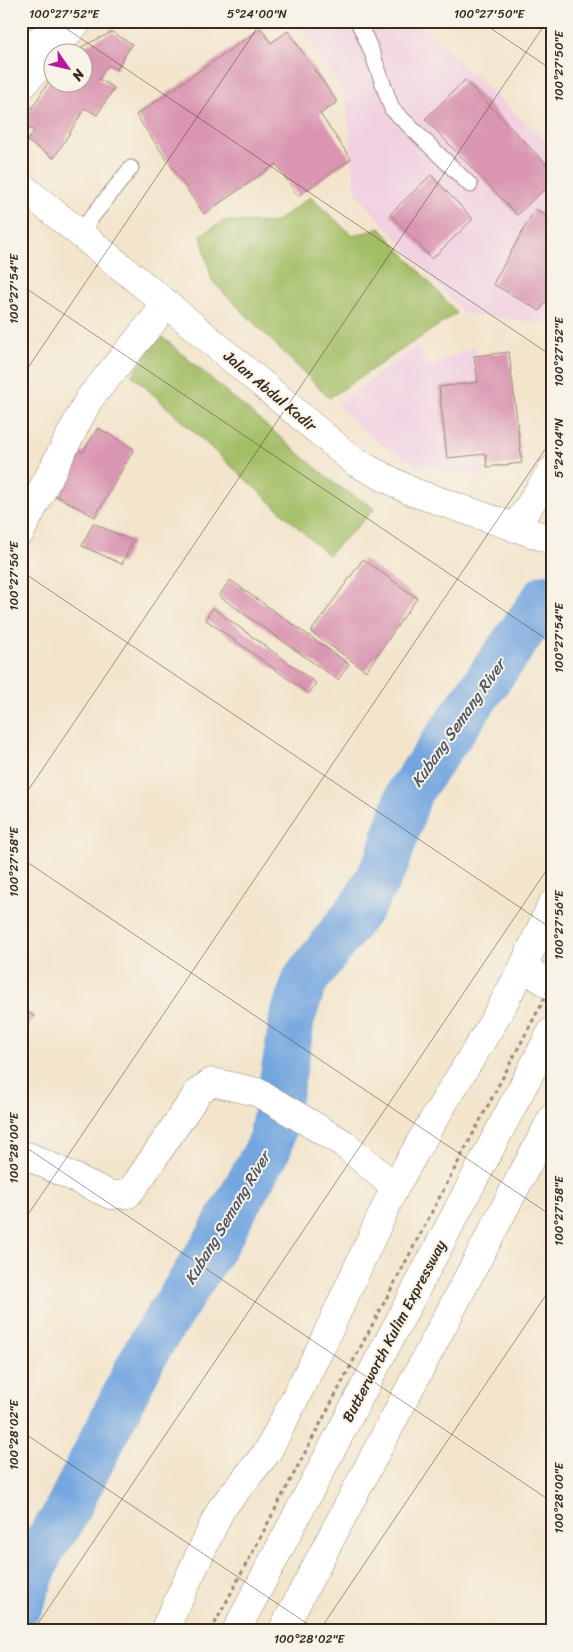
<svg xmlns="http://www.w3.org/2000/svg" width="573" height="1652" viewBox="0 0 573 1652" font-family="Sriracha,sans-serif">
<rect width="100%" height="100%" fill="#f7f3e8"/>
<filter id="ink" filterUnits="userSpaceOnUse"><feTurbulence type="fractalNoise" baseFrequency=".02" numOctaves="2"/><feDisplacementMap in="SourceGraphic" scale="10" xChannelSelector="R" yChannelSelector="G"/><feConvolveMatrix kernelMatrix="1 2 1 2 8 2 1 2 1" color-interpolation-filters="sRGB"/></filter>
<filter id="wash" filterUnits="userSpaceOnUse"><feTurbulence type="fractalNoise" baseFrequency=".0096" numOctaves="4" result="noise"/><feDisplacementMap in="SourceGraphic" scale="20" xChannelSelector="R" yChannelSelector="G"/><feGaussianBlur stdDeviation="1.12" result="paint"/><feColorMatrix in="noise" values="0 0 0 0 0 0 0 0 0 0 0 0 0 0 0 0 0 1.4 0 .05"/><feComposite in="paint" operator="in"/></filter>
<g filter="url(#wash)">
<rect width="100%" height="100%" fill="#f3e5cc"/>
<g fill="#f1d0e2">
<polygon points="295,21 415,21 552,147 552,324 464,314 356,193 346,95"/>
<polygon points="476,345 486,475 419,466 370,437 337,405 415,347 431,367"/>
</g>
<g fill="#a2be65" stroke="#6e7442">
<polygon points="310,197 353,236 380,228 457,313 329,398 212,281 201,235 224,221 274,223"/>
<polygon points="161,336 335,484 375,509 328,555 132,375"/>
</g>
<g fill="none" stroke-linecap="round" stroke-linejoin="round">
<polyline stroke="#73a6df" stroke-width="46" points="21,1603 42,1548 61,1522 147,1350 219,1237 270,1145 287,1053 292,1018 305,980 364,903 387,862 410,791 546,597"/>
</g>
<g id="blocks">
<g fill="#d995b1">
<polygon points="261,28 271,43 288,31 337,102 320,114 351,159 298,196 276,164 204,214 136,115"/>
<polygon points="112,32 132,44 116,70 108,65 99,79 114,88 97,115 85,108 54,158 27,141 34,131 22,124 52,76 52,82 82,82 82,52 79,52 83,46"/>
<polygon points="465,80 552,170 552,182 517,215 425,119"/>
<polygon points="431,175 473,219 432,259 390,214"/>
<polygon points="535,209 552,219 552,290 540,311 493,284"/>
<polygon points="509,352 522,463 487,467 486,454 447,458 439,387 478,382 474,356"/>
<polygon points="98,428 134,449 95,517 53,494 78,450 83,452"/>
<polygon points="93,523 133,541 122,564 82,546"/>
<polygon points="363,559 417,598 366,671 311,632"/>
<polygon points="230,580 349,664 338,680 219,596"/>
<polygon points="213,608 316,683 309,694 205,619"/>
<polygon points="21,1008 34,1016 21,1035"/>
</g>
</g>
</g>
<g filter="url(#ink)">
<use href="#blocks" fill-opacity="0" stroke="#978875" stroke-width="1"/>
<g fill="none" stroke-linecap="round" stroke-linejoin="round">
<g stroke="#978875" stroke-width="17">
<g id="service">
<polyline points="358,21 371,50 392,109 470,185"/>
<polyline points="79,233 131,168"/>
</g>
</g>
<g stroke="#978875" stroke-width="29">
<g id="minor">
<polyline points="515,528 552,470"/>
<polyline points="21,531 89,399 167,304"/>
<polyline points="523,967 552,986"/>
<polyline points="21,1155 30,1157 111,1195 128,1194 138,1181 199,1091 212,1082 257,1092 343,1143 395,1187"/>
<polyline points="164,1631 221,1509 268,1451 321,1347 395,1187 432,1122 492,1024 523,967 552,904"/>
</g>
</g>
<g stroke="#978875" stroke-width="29">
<g id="secondary">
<polyline points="21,50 68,24"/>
<polyline points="21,87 78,21"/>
<polyline points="21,186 167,304 355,462 413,492 552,540"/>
</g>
</g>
<g stroke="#978875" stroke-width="29">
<g id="motorway">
<polyline points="236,1631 552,1031"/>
<polyline points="282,1631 552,1118"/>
</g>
</g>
<use href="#service" stroke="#fff" stroke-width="15"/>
<use href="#minor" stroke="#fff" stroke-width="28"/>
<use href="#secondary" stroke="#fff" stroke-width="28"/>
<use href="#motorway" stroke="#fff" stroke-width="28"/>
<polyline stroke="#978875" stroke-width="3" stroke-dasharray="4 4" stroke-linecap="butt" points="211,1631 552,984"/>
</g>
</g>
<path fill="none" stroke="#3b2a1e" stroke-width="1" stroke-opacity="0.45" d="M55 21 552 356M480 21 552 70M21 285 552 643M21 378 262 21M21 571 552 929M21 801 547 21M21 858 552 1216M21 1144 552 1502M21 1225 552 439M21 1431 318 1631M33 1631 552 862M319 1631 552 1286"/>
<g text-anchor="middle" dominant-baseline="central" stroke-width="4" stroke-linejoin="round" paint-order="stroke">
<g font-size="15" fill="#3b2a1e" stroke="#f7f3e8">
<text transform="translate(270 391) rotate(40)">Jalan Abdul Kadir</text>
<text transform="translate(394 1331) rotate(-62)">Butterworth Kulim Expressway</text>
</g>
<g font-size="16" font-style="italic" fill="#4f5562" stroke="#f7f3e8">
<text transform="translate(458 723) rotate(-55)">Kubang Semang River</text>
<text transform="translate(227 1218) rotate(-59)">Kubang Semang River</text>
</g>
</g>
<rect width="573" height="1652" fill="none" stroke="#f7f3e8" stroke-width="55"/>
<g transform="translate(68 68) rotate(124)"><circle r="24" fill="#f7f3e8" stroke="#aca397"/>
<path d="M0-4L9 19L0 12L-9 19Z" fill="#b5179e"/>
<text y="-8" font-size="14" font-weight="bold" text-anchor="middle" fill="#3b2a1e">N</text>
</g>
<rect x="28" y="28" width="518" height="1596" fill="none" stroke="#3b2a1e" stroke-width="2"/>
<g font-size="12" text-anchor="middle" fill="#3b2a1e">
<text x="64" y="18">100°27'52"E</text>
<text x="257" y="18">5°24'00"N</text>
<text x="489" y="18">100°27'50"E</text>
<text transform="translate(559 66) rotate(-90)" y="4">100°27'50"E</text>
<text transform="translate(14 289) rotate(-90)" y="4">100°27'54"E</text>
<text transform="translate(559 352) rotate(-90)" y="4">100°27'52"E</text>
<text transform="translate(559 448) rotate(-90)" y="4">5°24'04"N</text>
<text transform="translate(14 576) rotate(-90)" y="4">100°27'56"E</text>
<text transform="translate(559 638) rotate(-90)" y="4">100°27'54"E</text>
<text transform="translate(14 862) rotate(-90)" y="4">100°27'58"E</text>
<text transform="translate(559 925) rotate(-90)" y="4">100°27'56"E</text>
<text transform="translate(14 1148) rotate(-90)" y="4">100°28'00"E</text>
<text transform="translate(559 1211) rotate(-90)" y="4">100°27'58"E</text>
<text transform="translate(14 1435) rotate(-90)" y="4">100°28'02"E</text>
<text transform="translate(559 1498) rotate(-90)" y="4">100°28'00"E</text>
<text x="309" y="1643">100°28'02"E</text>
</g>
</svg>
